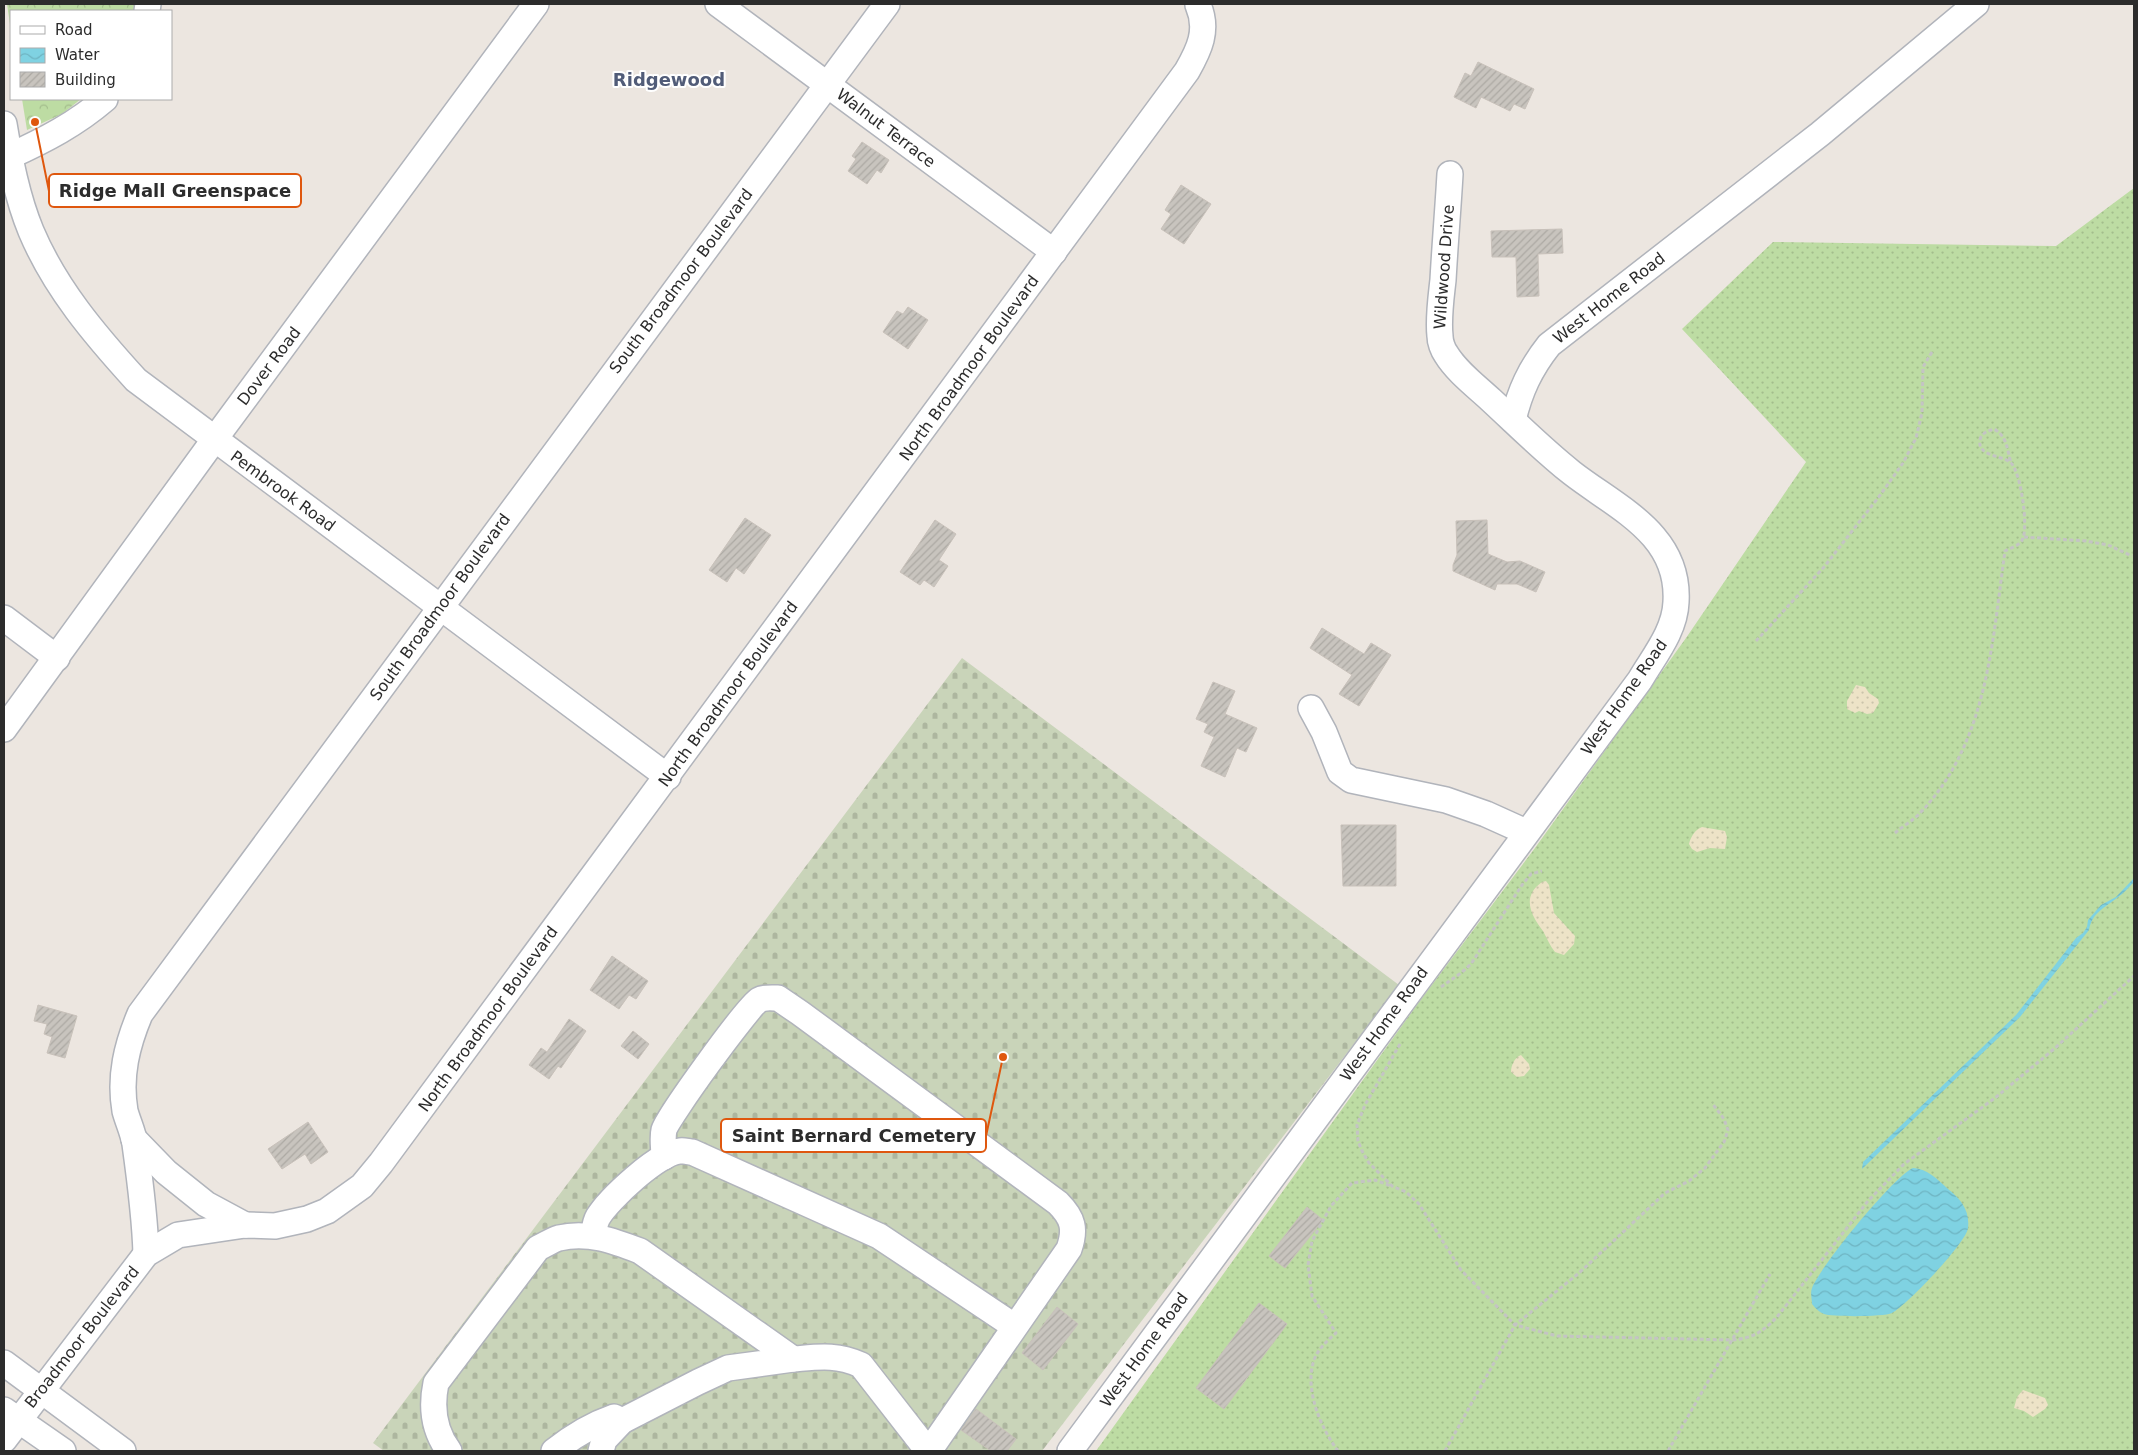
<svg xmlns="http://www.w3.org/2000/svg" width="2138" height="1455" viewBox="0 0 2138 1455" font-family="'DejaVu Sans',sans-serif">
<defs>
<pattern id="grass-dots" width="8" height="8" patternUnits="userSpaceOnUse" patternTransform="scale(1.25)"><rect width="8" height="8" fill="#bddca3"/><path d="M2 2h.1M6 6h.1" fill="none" stroke="#a3bd8c" stroke-width="1.8" stroke-linecap="round"/></pattern>
<pattern id="sand-dots" width="8" height="8" patternUnits="userSpaceOnUse" patternTransform="scale(1.25)"><rect width="8" height="8" fill="#ede3c7"/><path d="M2 2h.1M6 6h.1" fill="none" stroke="#cbc3ab" stroke-width="1.8" stroke-linecap="round"/></pattern>
<pattern id="cemetery-stones" width="16" height="16" patternUnits="userSpaceOnUse" patternTransform="scale(1.25)"><rect width="16" height="16" fill="#c9d4b9"/><path d="M2 7V4a2 2 0 0 1 4 0v3zM10 15v-3a2 2 0 0 1 4 0v3z" fill="#adb69f"/></pattern>
<pattern id="park-crowns" width="20" height="18" patternUnits="userSpaceOnUse" patternTransform="scale(1.25)"><rect width="20" height="18" fill="#bddca3"/><path d="M2 6a3 3 0 1 1 6 0M12 15a3 3 0 1 1 6 0" fill="none" stroke="#a3bd8c"/></pattern>
<pattern id="water-waves" width="16" height="10" patternUnits="userSpaceOnUse" patternTransform="scale(1.25)"><rect width="16" height="10" fill="#7fd2e2"/><path d="M0 5q4-4 8 0t8 0" fill="none" stroke="#6eb4c2"/></pattern>
<pattern id="building-hatch" width="6" height="6" patternUnits="userSpaceOnUse" patternTransform="scale(1.25)"><rect width="6" height="6" fill="#c8c4be"/><path d="M-1 1l2-2M0 6l6-6M5 7l2-2" fill="none" stroke="#aca9a3"/></pattern>
</defs>
<rect width="100%" height="100%" fill="#ece6e0"/>
<polygon fill="url(#grass-dots)" points="2134,188 2134,1451 1096,1451 1419,1002 1535,848 1686,638 1806,462 1682,329 1773,242 2056,246"/>
<g fill="url(#sand-dots)">
<polygon points="1856,685 1865,687 1869,693 1878,699 1879,703 1873,713 1867,714 1859,711 1855,713 1847,709 1847,701"/>
<path d="M1702 827 1725 831 1727 837 1725 849 1710 848 1697 852 1692 849 1689 844C1691 836 1695 830 1702 827Z"/>
<path d="M1546 881 1549 885 1554 913 1575 936 1574 944 1564 955 1555 952C1550 946 1547 938 1543 931 1531 915 1521 897 1542 882Z"/>
<path d="M1521 1055 1529 1064 1530 1069 1524 1076 1517 1077 1511 1072C1511 1066 1514 1058 1521 1055Z"/>
<polygon points="2023,1390 2045,1398 2048,1405 2045,1409 2033,1417 2024,1411 2014,1408 2017,1397"/>
</g>
<polygon fill="url(#cemetery-stones)" points="962,658 1399,985 1042,1451 384,1451 373,1443"/>
<g fill="url(#park-crowns)">
<polygon points="7,4 138,4 136,11 11,11 11,31"/>
<polygon points="22,99 81,99 62,114 27,130"/>
</g>
<g fill="url(#water-waves)">
<path d="M2134 878V882C2129 887 2123 894 2117 898 2104 908 2092 913 2089 930L2020 1017 1862 1169 1863 1162 2016 1015 2076 938 2083 933 2087 927 2088 920 2101 905 2116 897Z"/>
<path d="M1913 1168C1928 1169 1937 1179 1948 1189 1961 1199 1970 1211 1968 1228 1967 1242 1906 1306 1892 1313 1884 1317 1832 1317 1824 1314 1819 1312 1815 1308 1812 1304 1812 1299 1810 1293 1812 1288 1820 1267 1893 1177 1913 1168Z"/>
</g>
<g fill="url(#building-hatch)" stroke="#c8c1ba">
<polygon points="1478,62 1534,89 1525,109 1514,104 1510,111 1481,97 1476,108 1454,97 1465,73 1471,76"/>
<polygon points="862,142 889,160 881,173 877,170 867,184 848,171 856,159 852,156"/>
<polygon points="1181,185 1211,204 1184,244 1161,229 1171,214 1165,210"/>
<polygon points="1562,229 1563,253 1538,254 1539,296 1517,297 1516,257 1492,257 1491,231"/>
<polygon points="908,307 928,320 908,349 883,332 897,311 903,314"/>
<polygon points="745,518 771,535 744,574 736,568 727,582 709,570"/>
<polygon points="935,520 956,534 939,560 948,566 934,587 924,580 920,585 900,572"/>
<polygon points="1487,520 1488,554 1507,562 1520,561 1545,572 1536,592 1517,584 1497,584 1495,590 1453,571 1453,565 1457,555 1456,521"/>
<polygon points="1322,628 1364,654 1371,643 1391,655 1359,706 1339,694 1352,675 1310,648"/>
<polygon points="1213,682 1235,691 1225,714 1257,728 1246,752 1237,748 1225,777 1201,766 1214,737 1204,732 1208,724 1196,719"/>
<polygon points="1341,825 1396,825 1396,886 1343,886"/>
<polygon points="612,956 648,981 636,999 629,995 619,1009 590,990"/>
<polygon points="38,1005 77,1016 65,1058 47,1053 52,1037 44,1034 47,1024 34,1021"/>
<polygon points="569,1019 586,1031 561,1068 558,1066 549,1079 529,1065 541,1048 547,1052"/>
<polygon points="633,1031 649,1044 638,1059 621,1046"/>
<polygon points="308,1122 328,1152 311,1164 305,1154 282,1169 268,1149"/>
<polygon points="1307,1207 1323,1220 1285,1268 1269,1256"/>
<polygon points="1259,1303 1287,1324 1224,1409 1196,1388"/>
<polygon points="1057,1307 1078,1324 1043,1370 1022,1353"/>
<polygon points="976,1409 1016,1439 1007,1451 991,1451 961,1430"/>
</g>
<g fill="none" stroke-linecap="round" stroke-linejoin="round">
<g stroke="#b1b4bb" stroke-width="28">
<g id="minor">
<polyline points="718,4 1054,252"/>
<polyline points="147,11 148,4"/>
<path d="M4 124C10 160 17 197 31 231 55 288 95 335 136 380L668 777"/>
<path d="M10 156C45 140 76 124 105 99"/>
<path d="M1513 420C1520 391 1530 369 1549 345L1820 134 1976 4"/>
<polyline points="4,618 57,658"/>
<polyline points="1311,708 1324,732 1340,772 1351,780 1446,800 1486,814 1526,832"/>
<polyline points="4,729 214,440 536,4"/>
<polyline points="134,1139 166,1172 206,1204 245,1225"/>
<path d="M664 1157C664 1149 662 1138 664 1130 667 1118 748 1006 759 1000 764 997 772 998 778 998L800 1013 1058 1203C1073 1218 1076 1229 1069 1249L929 1451"/>
<path d="M593 1236C594 1230 595 1222 598 1217 609 1199 659 1152 680 1151 683 1150 688 1152 692 1152L879 1236 1014 1326"/>
<path d="M146 1254C145 1217 140 1180 135 1144 133 1132 128 1122 125 1111 119 1076 127 1045 140 1014L887 4"/>
<path d="M793 1359C819 1357 836 1354 861 1365L928 1451"/>
<polyline points="4,1363 123,1451"/>
<polyline points="4,1410 63,1451"/>
<path d="M4 1440 146 1254 178 1235 245 1225 275 1226 307 1219 327 1211 362 1186 381 1163 1187 71C1199 50 1209 30 1198 5"/>
<path d="M449 1451C434 1431 431 1407 436 1383L538 1248C545 1245 552 1240 559 1238 588 1231 614 1241 640 1251L793 1359 728 1368 698 1382 622 1421 604 1440 601 1451"/>
<path d="M554 1451C573 1436 591 1425 614 1417L622 1421"/>
<path d="M1070 1451 1640 680C1654 656 1675 631 1676 602 1680 534 1617 508 1572 473 1544 451 1518 425 1491 400 1476 386 1457 372 1446 354 1443 350 1440 342 1440 336 1438 318 1441 298 1443 280 1445 244 1448 209 1450 174"/>
</g>
</g>
<g stroke="#c4c4c4" stroke-width="3" stroke-dasharray="4 2.5" stroke-linecap="butt">
<polyline points="2024,537 2086,541 2108,545 2132,556"/>
<polyline points="1756,641 1824,567 1878,498 1903,463 1916,438 1922,413 1923,367 1932,352"/>
<path d="M1895 833C1903 826 1914 820 1921 812 1988 741 1992 642 2005 551 2011 548 2021 545 2023 538 2028 525 2021 473 2011 463 2003 455 1977 457 1980 440 1981 433 1988 431 1994 429 2007 436 2007 449 2011 463"/>
<polyline points="1441,987 1461,973 1471,964 1522,885 1531,874 1542,871"/>
<path d="M1400 1044 1365 1105 1357 1125 1358 1141 1362 1151 1369 1163 1392 1186 1406 1192 1419 1204 1461 1270 1515 1325 1557 1336 1732 1340C1754 1338 1762 1332 1777 1317L1868 1201 1904 1164 1995 1098 2054 1049 2134 976"/>
<path d="M1338 1451C1321 1428 1304 1390 1314 1360 1318 1349 1327 1341 1336 1333L1312 1296 1308 1265 1312 1241 1331 1206 1352 1183 1375 1180 1391 1186"/>
<polyline points="1445,1451 1515,1325 1579,1273 1665,1193 1689,1181 1705,1168 1724,1142 1728,1130 1724,1119 1712,1103"/>
<polyline points="1668,1451 1770,1274"/>
</g>
<use href="#minor" stroke="#fff" stroke-width="25"/>
</g>
<g text-anchor="middle" dominant-baseline="central" stroke-width="4" stroke-linejoin="round" paint-order="stroke">
<g font-size="16" fill="#2c2c2c" stroke="#fff">
<text transform="translate(886 128) rotate(37)">Walnut Terrace</text>
<text transform="translate(1444 267) rotate(-86)">Wildwood Drive</text>
<text transform="translate(681 281) rotate(-53)">South Broadmoor Boulevard</text>
<text transform="translate(1609 298) rotate(-38)">West Home Road</text>
<text transform="translate(269 366) rotate(-53)">Dover Road</text>
<text transform="translate(969 368) rotate(-54)">North Broadmoor Boulevard</text>
<text transform="translate(283 491) rotate(36)">Pembrook Road</text>
<text transform="translate(440 607) rotate(-54)">South Broadmoor Boulevard</text>
<text transform="translate(728 694) rotate(-54)">North Broadmoor Boulevard</text>
<text transform="translate(1624 697) rotate(-55)">West Home Road</text>
<text transform="translate(488 1019) rotate(-54)">North Broadmoor Boulevard</text>
<text transform="translate(1384 1024) rotate(-54)">West Home Road</text>
<text transform="translate(82 1337) rotate(-52)">Broadmoor Boulevard</text>
<text transform="translate(1144 1350) rotate(-54)">West Home Road</text>
</g>
<g font-size="18" font-weight="bold" fill="#515c78" stroke="#fff">
<text x="669" y="79">Ridgewood</text>
</g>
</g>
<path fill="none" stroke="#df570e" stroke-width="2" d="M35 122L49 191M1003 1057L986 1136"/>
<g fill="#df570e" stroke="#fff" stroke-width="2">
<circle cx="35" cy="122" r="5"/>
<circle cx="1003" cy="1057" r="5"/>
</g>
<g fill="#fff" stroke="#df570e" stroke-width="2">
<rect x="49" y="174" width="252" height="33" rx="5"/>
<rect x="721" y="1119" width="265" height="33" rx="5"/>
</g>
<g font-size="18" text-anchor="middle" font-weight="bold" fill="#2c2c2c">
<text x="175" y="197">Ridge Mall Greenspace</text>
<text x="854" y="1142">Saint Bernard Cemetery</text>
</g>
<rect width="2138" height="1455" fill="none" stroke="#2c2c2c" stroke-width="10"/>
<rect x="10" y="10" width="162" height="90" fill="#ffffff" stroke="#ababab"/>
<rect x="20" y="26" width="25" height="8" fill="#ffffff" stroke="#ababab"/>
<text x="55" y="35" font-size="15" fill="#2c2c2c">Road</text>
<rect x="20" y="48" width="25" height="15" fill="url(#water-waves)" stroke="#ababab"/>
<text x="55" y="60" font-size="15" fill="#2c2c2c">Water</text>
<rect x="20" y="72" width="25" height="15" fill="url(#building-hatch)" stroke="#ababab"/>
<text x="55" y="85" font-size="15" fill="#2c2c2c">Building</text>
</svg>
